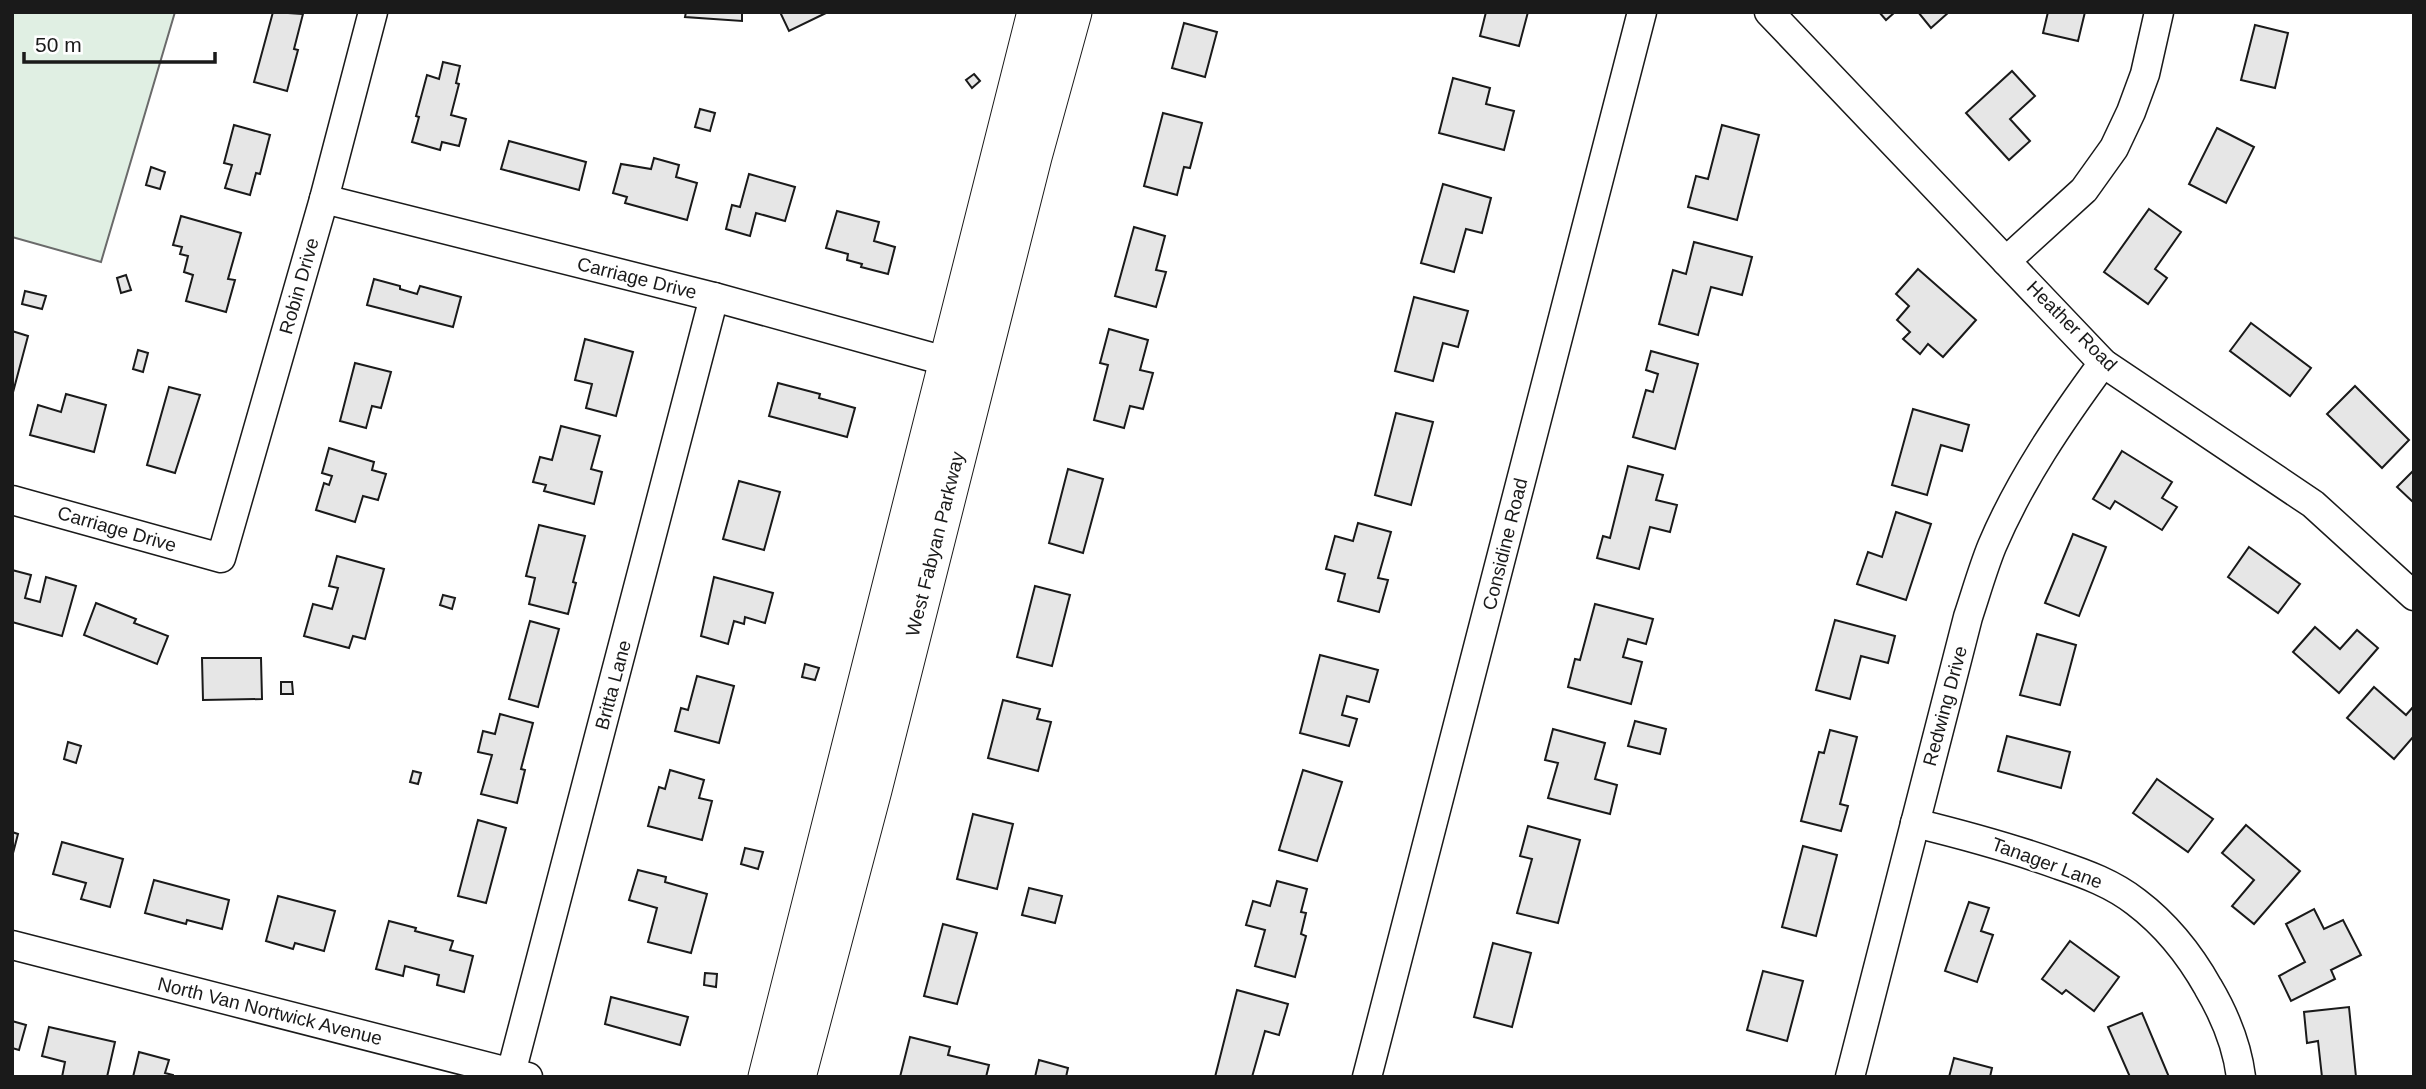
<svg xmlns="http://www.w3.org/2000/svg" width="2426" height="1089" viewBox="0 0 2426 1089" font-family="Arial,sans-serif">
<rect width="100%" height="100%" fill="#fff"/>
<polygon fill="#e0efe3" stroke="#6a6a6a" stroke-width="2" points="12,12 175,12 101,262 12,237"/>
<g fill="#e6e6e6" stroke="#1a1a1a" stroke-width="2">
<polygon points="273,12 303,14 294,49 298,50 287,91 254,82"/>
<polygon points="686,12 742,12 742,21 685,17"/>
<polygon points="780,12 828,12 789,31"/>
<polygon points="1486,12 1528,12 1519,46 1480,36"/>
<polygon points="1879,12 1895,12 1886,20"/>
<polygon points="1918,12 1949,12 1931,28"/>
<polygon points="2048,12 2085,12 2078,41 2043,33"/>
<polygon points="1184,23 1217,32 1205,77 1172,68"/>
<polygon points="2255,25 2288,33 2275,88 2241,80"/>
<polygon points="443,62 460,66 456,83 459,84 451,115 466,119 459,146 442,142 440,150 412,142 419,117 416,116 427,75 439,79"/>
<polygon points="2012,71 2035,96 2010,119 2030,141 2009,160 1966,113"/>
<polygon points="974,74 980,81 972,88 966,80"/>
<polygon points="1453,78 1490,88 1486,104 1514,111 1504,150 1439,133"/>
<polygon points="700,109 715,113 710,131 695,127"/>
<polygon points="1163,113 1202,123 1190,168 1184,167 1177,195 1144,186"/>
<polygon points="234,125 270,135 260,174 256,173 250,195 225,188 232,165 224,163"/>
<polygon points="1722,125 1759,135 1737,220 1688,207 1696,176 1708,179"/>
<polygon points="2217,128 2254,147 2226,203 2189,184"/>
<polygon points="509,141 586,162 579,190 501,169"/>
<polygon points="654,158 679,165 676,177 697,183 687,220 625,203 627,197 613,193 621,164 651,169"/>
<polygon points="151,167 165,172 160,189 146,185"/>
<polygon points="749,174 795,187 785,221 756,213 750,236 726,229 732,205 740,207"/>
<polygon points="1443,184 1491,198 1482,233 1466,229 1454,272 1421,263"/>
<polygon points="2149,209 2181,232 2155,269 2167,278 2148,304 2104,272"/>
<polygon points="837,211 879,222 874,241 895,247 888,274 861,267 862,264 847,260 848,254 826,248"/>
<polygon points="181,216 241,233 228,279 235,280 226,312 186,301 193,275 184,272 188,256 180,254 182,247 173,245"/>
<polygon points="1134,227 1165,236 1156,270 1166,272 1156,307 1115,296"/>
<polygon points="1694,242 1752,257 1742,295 1711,287 1698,335 1659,324 1673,270 1686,274"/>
<polygon points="1918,269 1976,320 1943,357 1928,344 1920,354 1903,339 1910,332 1897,320 1909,306 1896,294"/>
<polygon points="126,275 131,290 121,293 117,278"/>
<polygon points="374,279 400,286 400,289 417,294 420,286 461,297 453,327 367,305"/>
<polygon points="25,291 46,296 42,309 22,304"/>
<polygon points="1414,297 1468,311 1458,347 1443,343 1433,381 1395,371"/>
<polygon points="2251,323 2311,368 2290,396 2230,351"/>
<polygon points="1109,329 1148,340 1140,370 1153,373 1143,409 1130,406 1124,428 1094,420 1108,365 1100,363"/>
<polygon points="12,331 28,336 12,396"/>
<polygon points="585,339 633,352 616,416 586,408 592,384 575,380"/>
<polygon points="138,350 148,353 143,372 133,369"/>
<polygon points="1651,351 1698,364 1675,449 1633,437 1646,390 1653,392 1658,374 1646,370"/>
<polygon points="355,363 391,372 381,408 372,406 366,428 340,421"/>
<polygon points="778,383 820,394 819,398 855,408 847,437 769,416"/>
<polygon points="2355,386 2409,440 2382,468 2327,414"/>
<polygon points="169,387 200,395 175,473 147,465"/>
<polygon points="66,394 106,405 94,452 30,435 38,405 61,412"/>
<polygon points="1913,409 1969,425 1962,451 1941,445 1927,495 1892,485"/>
<polygon points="1396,413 1433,422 1411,505 1375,495"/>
<polygon points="561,426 600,436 591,469 602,472 594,504 544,491 546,485 533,482 540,457 552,460"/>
<polygon points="329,448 374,462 372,470 386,474 378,500 363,496 355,522 316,510 324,483 329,485 332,476 322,473"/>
<polygon points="2122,451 2172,482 2162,498 2177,507 2162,530 2115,501 2110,509 2093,499"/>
<polygon points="1628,466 1663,475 1656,500 1677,505 1670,532 1650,527 1639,569 1597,558 1603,536 1610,538"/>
<polygon points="1068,469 1103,479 1083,553 1049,543"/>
<polygon points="2414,470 2414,503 2397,487"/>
<polygon points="739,481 780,492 764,550 723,539"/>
<polygon points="1896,512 1931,524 1906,600 1857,584 1868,552 1882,557"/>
<polygon points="1358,523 1391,532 1378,578 1388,580 1379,612 1338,601 1345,574 1326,569 1335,536 1353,541"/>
<polygon points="539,525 585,536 573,582 576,583 568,614 529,604 535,578 526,576"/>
<polygon points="2073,534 2106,547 2079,616 2045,603"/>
<polygon points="2249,547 2300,584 2278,613 2228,577"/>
<polygon points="337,556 384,569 365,639 353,636 349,648 304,636 313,604 332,609 338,588 329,586"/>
<polygon points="12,570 31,575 25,598 40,602 46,577 76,586 62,636 12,622"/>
<polygon points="714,577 773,593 765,623 745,617 744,624 734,621 728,644 701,636"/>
<polygon points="1035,586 1070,595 1052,666 1017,657"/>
<polygon points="443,595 455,598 452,609 440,605"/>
<polygon points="96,603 136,619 134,623 168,636 157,664 84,635"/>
<polygon points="1595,604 1653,619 1646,644 1628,639 1623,657 1642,662 1631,704 1568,687 1575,659 1580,660"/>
<polygon points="1835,620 1895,636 1888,663 1861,656 1850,699 1816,690"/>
<polygon points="530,621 559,629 538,707 509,699"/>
<polygon points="2315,627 2340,649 2357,630 2378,648 2339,693 2293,652"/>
<polygon points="2037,634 2076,645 2060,705 2020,695"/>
<polygon points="1320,655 1378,670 1369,702 1347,696 1342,715 1357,719 1349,746 1300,733"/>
<polygon points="202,658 261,658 262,699 203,700"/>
<polygon points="805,664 819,668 815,680 802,677"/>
<polygon points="697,676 734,686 719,743 675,731 681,708 688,710"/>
<polygon points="281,682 292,682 293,694 281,694"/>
<polygon points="2374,687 2406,715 2414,706 2414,736 2394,759 2347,718"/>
<polygon points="1003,700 1040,709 1037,719 1051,722 1038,771 988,758"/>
<polygon points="500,714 533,723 521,769 525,770 517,803 481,794 492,755 478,752 483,731 495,734"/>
<polygon points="1635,721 1666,729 1660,754 1628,746"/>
<polygon points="1553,729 1605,743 1595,779 1617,785 1610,814 1548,798 1558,763 1545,760"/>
<polygon points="1830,730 1857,737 1840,804 1848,806 1841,831 1801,821 1819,752 1824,753"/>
<polygon points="2007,736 2070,752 2061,788 1998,771"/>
<polygon points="68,742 81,746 76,763 64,759"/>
<polygon points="670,770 704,780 699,798 712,801 702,840 648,826 659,787 665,789"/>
<polygon points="1303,770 1342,782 1317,861 1279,850"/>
<polygon points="413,771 421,773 418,784 410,782"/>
<polygon points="2157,779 2213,819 2188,852 2133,813"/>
<polygon points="973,814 1013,824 997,889 957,879"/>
<polygon points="478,820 506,828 486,903 458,896"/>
<polygon points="2246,825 2300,871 2254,924 2232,906 2254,880 2222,853"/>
<polygon points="1528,826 1580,840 1558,923 1517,913 1532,859 1520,856"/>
<polygon points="12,832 18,834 12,857"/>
<polygon points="62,842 123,859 110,907 81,899 86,883 53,874"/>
<polygon points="1803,846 1837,855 1816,936 1782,927"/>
<polygon points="745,848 763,852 758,869 741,864"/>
<polygon points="638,870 666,877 665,882 707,894 691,953 648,942 657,908 629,900"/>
<polygon points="154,880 229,900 222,929 187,920 186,924 145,913"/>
<polygon points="1277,881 1307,889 1301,912 1306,913 1301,934 1306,936 1295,977 1255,966 1265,930 1246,925 1253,901 1270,906"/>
<polygon points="1029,888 1062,896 1055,923 1022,915"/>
<polygon points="278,896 335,911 324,951 295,943 293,949 266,941"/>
<polygon points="1969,902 1989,908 1981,931 1993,935 1977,982 1945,971"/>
<polygon points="2314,909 2324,929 2343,920 2361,955 2331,970 2335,979 2291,1001 2279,976 2305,962 2286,924"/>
<polygon points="389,921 416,928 415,931 453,941 450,950 473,956 464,992 437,985 439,975 405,966 403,976 376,969"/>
<polygon points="943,924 977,933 957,1004 924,996"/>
<polygon points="2070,941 2119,977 2094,1011 2066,990 2062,994 2042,979"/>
<polygon points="1493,943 1531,953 1512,1027 1474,1017"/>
<polygon points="1763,971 1803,981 1787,1041 1747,1030"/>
<polygon points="705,973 717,974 716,987 704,985"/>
<polygon points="1237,990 1288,1004 1279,1035 1265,1031 1252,1077 1215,1077"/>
<polygon points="611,997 688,1017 680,1045 605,1024"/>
<polygon points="2349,1007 2356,1077 2322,1077 2318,1041 2307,1043 2304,1012"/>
<polygon points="2142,1013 2169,1077 2130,1077 2108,1027"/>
<polygon points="12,1021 26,1025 19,1050 12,1048"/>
<polygon points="49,1027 115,1042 107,1077 62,1077 65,1062 42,1056"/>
<polygon points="910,1037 950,1047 948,1055 989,1065 986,1077 900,1077"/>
<polygon points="139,1052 169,1060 165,1073 173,1075 173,1077 133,1077"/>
<polygon points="1954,1058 1992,1068 1990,1077 1949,1077"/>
<polygon points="1039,1060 1068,1068 1066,1077 1035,1077"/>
</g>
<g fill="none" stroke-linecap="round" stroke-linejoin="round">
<g stroke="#1a1a1a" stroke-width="31">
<g id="minor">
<polyline points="1769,12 2103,363 2313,504 2414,596"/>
<polyline points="324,199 714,297 949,362"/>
<polyline points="2006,261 2084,190 2114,148 2131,112 2145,74 2159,12"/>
<polyline points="12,500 221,558 324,199 373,12"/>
<path d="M1915 823C1964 835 2012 848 2059 865 2086 874 2113 884 2136 902 2165 924 2190 955 2208 987 2224 1014 2237 1045 2241 1077"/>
<polyline points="12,945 528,1077"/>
<polyline points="511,1073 714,297"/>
<polyline points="1367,1077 1642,12"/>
<path d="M1850 1077 1968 617C1976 593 1983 568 1992 546 2020 480 2061 420 2103 363"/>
</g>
</g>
<g stroke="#1a1a1a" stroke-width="39">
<g id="major">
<polyline points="767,1077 1036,12"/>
<polyline points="797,1077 873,790 1033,157 1073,12"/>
</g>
</g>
<use href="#minor" stroke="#fff" stroke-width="28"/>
<use href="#major" stroke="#fff" stroke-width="37"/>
</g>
<g text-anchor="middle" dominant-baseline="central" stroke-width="5" stroke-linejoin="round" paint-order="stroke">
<g font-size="19" fill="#1a1a1a" stroke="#fff">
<text transform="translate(637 278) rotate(14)">Carriage Drive</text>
<text transform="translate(299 286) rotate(-74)">Robin Drive</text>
<text transform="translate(2072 326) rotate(45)">Heather Road</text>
<text transform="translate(117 529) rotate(16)">Carriage Drive</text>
<text transform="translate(935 544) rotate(-76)">West Fabyan Parkway</text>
<text transform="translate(1505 544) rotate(-76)">Considine Road</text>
<text transform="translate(613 685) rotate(-75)">Britta Lane</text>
<text transform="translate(1945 706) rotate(-75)">Redwing Drive</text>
<text transform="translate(2047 863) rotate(20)">Tanager Lane</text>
<text transform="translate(270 1011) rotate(14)">North Van Nortwick Avenue</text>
</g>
</g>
<rect width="2426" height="1089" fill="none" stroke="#1a1a1a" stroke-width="28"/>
<path d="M24 52v10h191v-10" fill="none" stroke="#1a1a1a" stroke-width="3.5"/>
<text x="35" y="52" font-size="21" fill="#1a1a1a" stroke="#ffffff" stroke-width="5" paint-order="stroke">50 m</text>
</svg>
